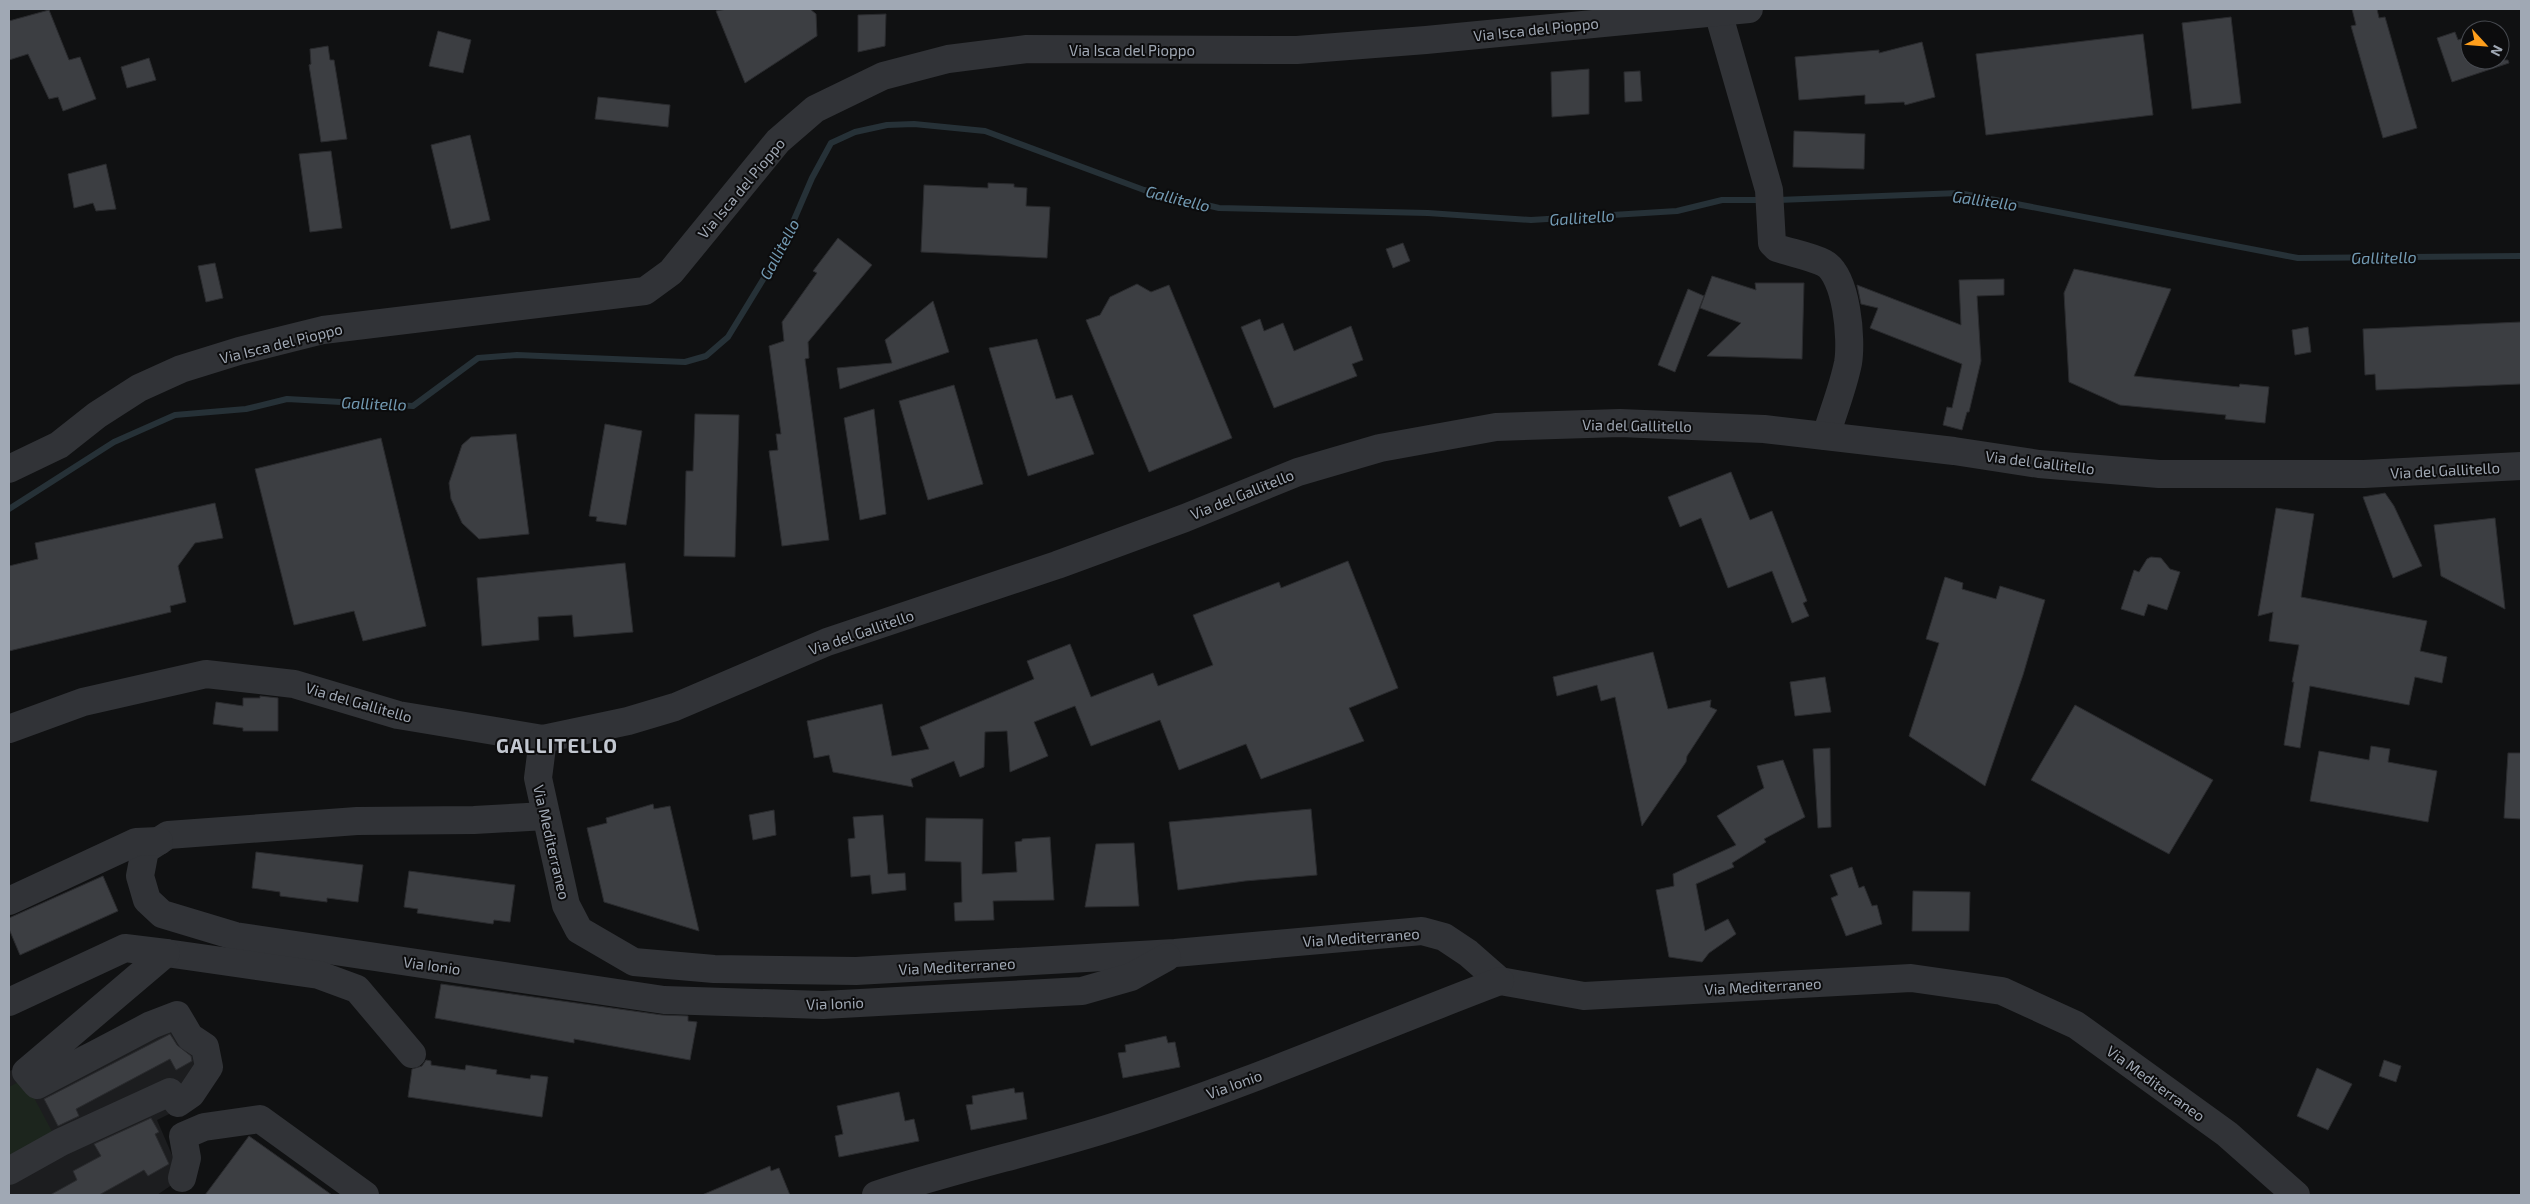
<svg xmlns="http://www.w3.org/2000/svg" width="2530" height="1204" viewBox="0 0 2530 1204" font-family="'Exo 2',sans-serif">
<rect width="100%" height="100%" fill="#101112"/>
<polygon fill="#1c1d1f" points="179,1011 193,1016 199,1099 157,1120 182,1178 157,1195 9,1195 9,1071"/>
<polygon fill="#1c251d" points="24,1079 55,1137 9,1161 9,1087"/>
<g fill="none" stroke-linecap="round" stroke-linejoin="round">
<g stroke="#263137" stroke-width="6">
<polyline points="1776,200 1959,193 2298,258 2521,256"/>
<polyline points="9,509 114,442 175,415 246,409 287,399 413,406 478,358 517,355 685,362 706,356 728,337 781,250 812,178 831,143 855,132 887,125 914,124 985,131 1144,190 1219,208 1428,213 1531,220 1677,211 1722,200 1764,200"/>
</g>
</g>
<g fill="#3c3e42" stroke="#2a2b2e">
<polygon points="727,9 810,9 816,14 817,36 745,83 716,11"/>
<polygon points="2352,9 2377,9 2379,18 2385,17 2417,128 2383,138 2351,26 2356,25"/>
<polygon points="49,10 69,60 80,57 96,99 63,111 58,97 49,99 28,54 9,60 9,21"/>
<polygon points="886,14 885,46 858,52 858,15"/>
<polygon points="2231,17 2241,103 2192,109 2182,23"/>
<polygon points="438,31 471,40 463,73 429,66"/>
<polygon points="2455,32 2458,40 2470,36 2470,60 2508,60 2509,63 2452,82 2437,38"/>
<polygon points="2143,34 2153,115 1986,135 1976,54"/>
<polygon points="1922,42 1935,97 1905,105 1904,102 1865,104 1865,95 1799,100 1795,57 1879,50 1879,53"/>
<polygon points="328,46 330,60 334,60 347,139 321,142 309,65 311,64 310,49"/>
<polygon points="149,58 156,80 127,88 121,67"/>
<polygon points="1589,69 1589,114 1552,117 1551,72"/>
<polygon points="1640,71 1642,101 1625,102 1624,72"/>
<polygon points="598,97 670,105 668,127 595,119"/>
<polygon points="1794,131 1865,134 1864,169 1793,167"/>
<polygon points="470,135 490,220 451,229 431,145"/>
<polygon points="331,151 342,228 310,232 299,154"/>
<polygon points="106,164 116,209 96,211 93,203 74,208 68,174"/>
<polygon points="988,183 1014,184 1014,187 1027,188 1026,206 1050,207 1047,258 921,252 924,185 988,188"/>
<polygon points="838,238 872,265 808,342 809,358 805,359 829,540 782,546 769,451 778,450 776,434 781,434 769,346 784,341 782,322 817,273 813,271"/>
<polygon points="1403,243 1410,261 1393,268 1386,249"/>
<polygon points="215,263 223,298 206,302 198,266"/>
<polygon points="2074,269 2171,289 2134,376 2239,387 2240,384 2269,387 2265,423 2225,419 2226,415 2120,405 2069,382 2064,293"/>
<polygon points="1712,276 1756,290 1755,283 1804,283 1802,359 1707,356 1741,323 1700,308"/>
<polygon points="2004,279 2004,295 1977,296 1981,361 1969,412 1967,412 1962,430 1943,425 1947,407 1952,408 1962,364 1870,328 1878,308 1861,304 1857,285 1961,325 1959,280"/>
<polygon points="1137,284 1151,292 1169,285 1232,438 1149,472 1086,320 1100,315 1110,297"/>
<polygon points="1688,289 1704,296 1675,372 1658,365"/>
<polygon points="933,301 949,352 840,389 837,368 892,363 885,340"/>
<polygon points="1260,319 1264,331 1283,323 1294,351 1351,326 1363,360 1352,364 1357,376 1274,408 1241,327"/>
<polygon points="2521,322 2521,384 2376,390 2375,374 2365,375 2363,329"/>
<polygon points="2308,327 2311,352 2295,355 2292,330"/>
<polygon points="1037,339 1056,399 1072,395 1094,454 1028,476 989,348"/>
<polygon points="954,385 983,484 928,500 899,401"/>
<polygon points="874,409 886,514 860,520 844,418"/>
<polygon points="695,414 739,415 735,557 684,556 686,471 693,471"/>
<polygon points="605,424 642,431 626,525 596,521 597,517 589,516"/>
<polygon points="516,434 529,534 479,539 462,523 451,499 449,483 462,445 471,437"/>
<polygon points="381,438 426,626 363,641 354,611 294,625 255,469"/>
<polygon points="1731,472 1750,520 1772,511 1807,601 1803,603 1809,616 1792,623 1772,571 1728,588 1701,518 1680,527 1668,497"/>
<polygon points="2385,493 2394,506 2422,566 2393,578 2363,497"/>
<polygon points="215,503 223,538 195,543 178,566 186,602 170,606 171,612 9,651 9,566 38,559 35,543"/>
<polygon points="2276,508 2314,514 2301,597 2427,621 2420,651 2447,657 2442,683 2415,677 2409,705 2310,686 2300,748 2284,745 2294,682 2292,682 2299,645 2269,641 2273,612 2258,616"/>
<polygon points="2495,518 2505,609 2441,576 2434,525"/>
<polygon points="2151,557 2161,558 2170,569 2180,572 2167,610 2148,604 2144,616 2121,609 2134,570 2139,572 2147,559"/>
<polygon points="1348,561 1398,688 1349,708 1364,741 1261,779 1246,744 1179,770 1160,720 1091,746 1075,706 1034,722 1048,756 1010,772 1007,731 985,732 984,767 960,777 954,761 911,779 913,787 833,772 829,755 814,758 807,721 882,704 892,756 929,749 920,727 1034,679 1027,661 1070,644 1091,697 1153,673 1158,686 1213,665 1193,615 1279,582 1281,588"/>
<polygon points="625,563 633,632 574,637 572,615 538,617 539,640 482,646 477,578"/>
<polygon points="1945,577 1963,583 1962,589 1996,599 2000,586 2045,600 2023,675 1985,786 1909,736 1939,643 1926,639"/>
<polygon points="1653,652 1668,709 1711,700 1710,707 1717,710 1687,756 1686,762 1642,826 1615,697 1601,701 1597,685 1557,696 1553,677"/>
<polygon points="1825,677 1831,712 1795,716 1790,682"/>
<polygon points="260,696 278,698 278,731 243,731 243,728 213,724 216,702 243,706 243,698 260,698"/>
<polygon points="2075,705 2213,780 2169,854 2031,780"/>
<polygon points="2371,746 2390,749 2388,762 2437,771 2428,822 2310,801 2319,751 2369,760"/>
<polygon points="1830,748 1831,827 1818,828 1813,749"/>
<polygon points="2508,753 2521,753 2521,819 2504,818"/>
<polygon points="1783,760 1805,817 1764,839 1766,842 1732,863 1734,867 1696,884 1705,931 1728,919 1736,934 1709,953 1702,962 1669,957 1656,890 1674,886 1673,874 1736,845 1717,816 1764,788 1757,766"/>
<polygon points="653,804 654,809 670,806 699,931 604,902 587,828 607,823 606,818"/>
<polygon points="1311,809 1317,875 1245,881 1178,890 1169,822"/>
<polygon points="774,810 776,835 753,840 749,815"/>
<polygon points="883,815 888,874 905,873 906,890 872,894 870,875 851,877 848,839 855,838 853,817"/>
<polygon points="926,818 983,819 982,874 1017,872 1015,842 1022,841 1022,839 1050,837 1054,900 993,901 994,920 955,921 954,903 962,902 961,862 925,861"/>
<polygon points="1134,843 1139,906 1085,907 1096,844"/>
<polygon points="256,852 363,865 358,902 327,898 327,902 280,896 280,892 252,888"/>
<polygon points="1852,867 1859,888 1864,886 1872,906 1877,905 1882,924 1846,936 1831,898 1838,895 1830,875"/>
<polygon points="409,871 515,885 510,922 494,920 493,924 417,913 418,909 404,907"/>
<polygon points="103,876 118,911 20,955 9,929 9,918"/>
<polygon points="1913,891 1970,892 1969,931 1912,931"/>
<polygon points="441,984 662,1015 688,1016 688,1021 697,1022 690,1060 574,1039 574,1043 435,1018"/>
<polygon points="170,1034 177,1045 191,1056 192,1061 176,1070 170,1059 76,1109 79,1116 58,1126 44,1099"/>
<polygon points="1166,1036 1168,1043 1175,1042 1180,1067 1123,1078 1118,1053 1126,1052 1125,1045"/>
<polygon points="426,1060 431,1061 431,1065 465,1070 466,1065 497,1070 496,1074 530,1079 531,1075 548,1077 542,1117 408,1097 412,1069 422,1066"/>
<polygon points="2384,1060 2401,1066 2396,1082 2379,1076"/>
<polygon points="2317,1068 2352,1084 2328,1130 2297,1116"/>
<polygon points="1014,1088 1015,1093 1023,1092 1027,1119 971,1130 966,1105 973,1104 972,1096"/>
<polygon points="899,1092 905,1121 914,1119 919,1141 839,1157 835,1136 843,1134 837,1106"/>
<polygon points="151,1118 159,1132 155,1134 169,1164 148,1176 144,1170 99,1195 50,1195 77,1180 73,1171 101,1156 94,1144"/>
<polygon points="249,1136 332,1195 205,1195"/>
<polygon points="770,1166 771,1171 779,1168 790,1195 702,1195"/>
</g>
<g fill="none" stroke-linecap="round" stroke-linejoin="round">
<g stroke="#313337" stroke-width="28">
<path d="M1718 12 1769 190 1772 243 1777 248C1792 253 1810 256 1824 263 1847 275 1852 340 1848 363 1843 388 1833 412 1826 436"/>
<polyline points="9,469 59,445 97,415 139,388 181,369 239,351 323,330 645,291 671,272 778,141 815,109 883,76 948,59 1027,49 1297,50 1426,40 1749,9"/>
<polyline points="9,729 83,702 206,674 294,684 398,715 543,739 628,721 675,707 827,642 1057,565 1185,518 1298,472 1380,448 1496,427 1620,423 1764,429 1954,451 2039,464 2159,474 2364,474 2521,466"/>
<polyline points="543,739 538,778 566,905 579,930 634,962 714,969 856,971 1175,953 1422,931 1444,937 1468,953 1500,981 1584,996 1911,978 2002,991 2076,1025 2227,1134 2296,1195"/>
<polyline points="546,816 474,820 357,821 168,835 145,850 140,876 147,900 162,914 235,936 664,1000 823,1005 1082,991 1131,977 1167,957"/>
<polyline points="9,901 136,842 159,841"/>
<polyline points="166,953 319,975 357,989 412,1054"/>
<polyline points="9,1002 125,948 166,953 26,1072 37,1085 151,1025 177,1015 190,1037 205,1047 209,1067 191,1094 178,1103 170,1092 61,1142 9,1171"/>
<polyline points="182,1178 187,1158 183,1136 204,1127 260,1119 365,1195"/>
<path d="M876 1195C956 1168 1039 1151 1119 1125 1249 1084 1373 1029 1500 981"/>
</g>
</g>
<g text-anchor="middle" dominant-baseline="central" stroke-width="4" stroke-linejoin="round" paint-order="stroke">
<g font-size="15" fill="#a0a8b4" stroke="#0c0c0d">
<text transform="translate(1536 29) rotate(-6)">Via Isca del Pioppo</text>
<text x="1132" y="50">Via Isca del Pioppo</text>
<text transform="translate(741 188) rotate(-50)">Via Isca del Pioppo</text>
<text transform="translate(281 343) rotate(-14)">Via Isca del Pioppo</text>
<text transform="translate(1637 425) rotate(1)">Via del Gallitello</text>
<text transform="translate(2040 462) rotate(7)">Via del Gallitello</text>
<text transform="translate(2445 470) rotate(-3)">Via del Gallitello</text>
<text transform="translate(1242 494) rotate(-22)">Via del Gallitello</text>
<text transform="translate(861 632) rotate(-19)">Via del Gallitello</text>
<text transform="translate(359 702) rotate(16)">Via del Gallitello</text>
<text transform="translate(552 842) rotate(77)">Via Mediterraneo</text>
<text transform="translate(1361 937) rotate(-4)">Via Mediterraneo</text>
<text transform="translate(432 965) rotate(8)">Via Ionio</text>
<text transform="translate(957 966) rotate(-3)">Via Mediterraneo</text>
<text transform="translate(1763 986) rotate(-3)">Via Mediterraneo</text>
<text transform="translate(835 1003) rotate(-2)">Via Ionio</text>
<text transform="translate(2156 1083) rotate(36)">Via Mediterraneo</text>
<text transform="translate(1234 1084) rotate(-20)">Via Ionio</text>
</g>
<g font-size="16" font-style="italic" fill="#739bb4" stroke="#0c0c0d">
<text transform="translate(1178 198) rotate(14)">Gallitello</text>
<text transform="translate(1985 200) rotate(8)">Gallitello</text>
<text transform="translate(1582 217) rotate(-4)">Gallitello</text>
<text transform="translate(779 249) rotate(-62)">Gallitello</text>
<text transform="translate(2384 257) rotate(-1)">Gallitello</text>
<text transform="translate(374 403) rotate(2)">Gallitello</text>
</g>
<g font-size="20" font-weight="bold" letter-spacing="1" fill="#c2c7d0" stroke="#0c0c0d">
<text x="557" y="745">GALLITELLO</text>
</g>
</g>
<rect width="2530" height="1204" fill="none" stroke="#a0a8b4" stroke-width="20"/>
<g transform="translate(2485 45) rotate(116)"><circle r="24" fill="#0c0c0d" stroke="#474a50"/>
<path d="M0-4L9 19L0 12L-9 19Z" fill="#ff9f1c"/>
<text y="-8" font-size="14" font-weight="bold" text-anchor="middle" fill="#a0a8b4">N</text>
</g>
</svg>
